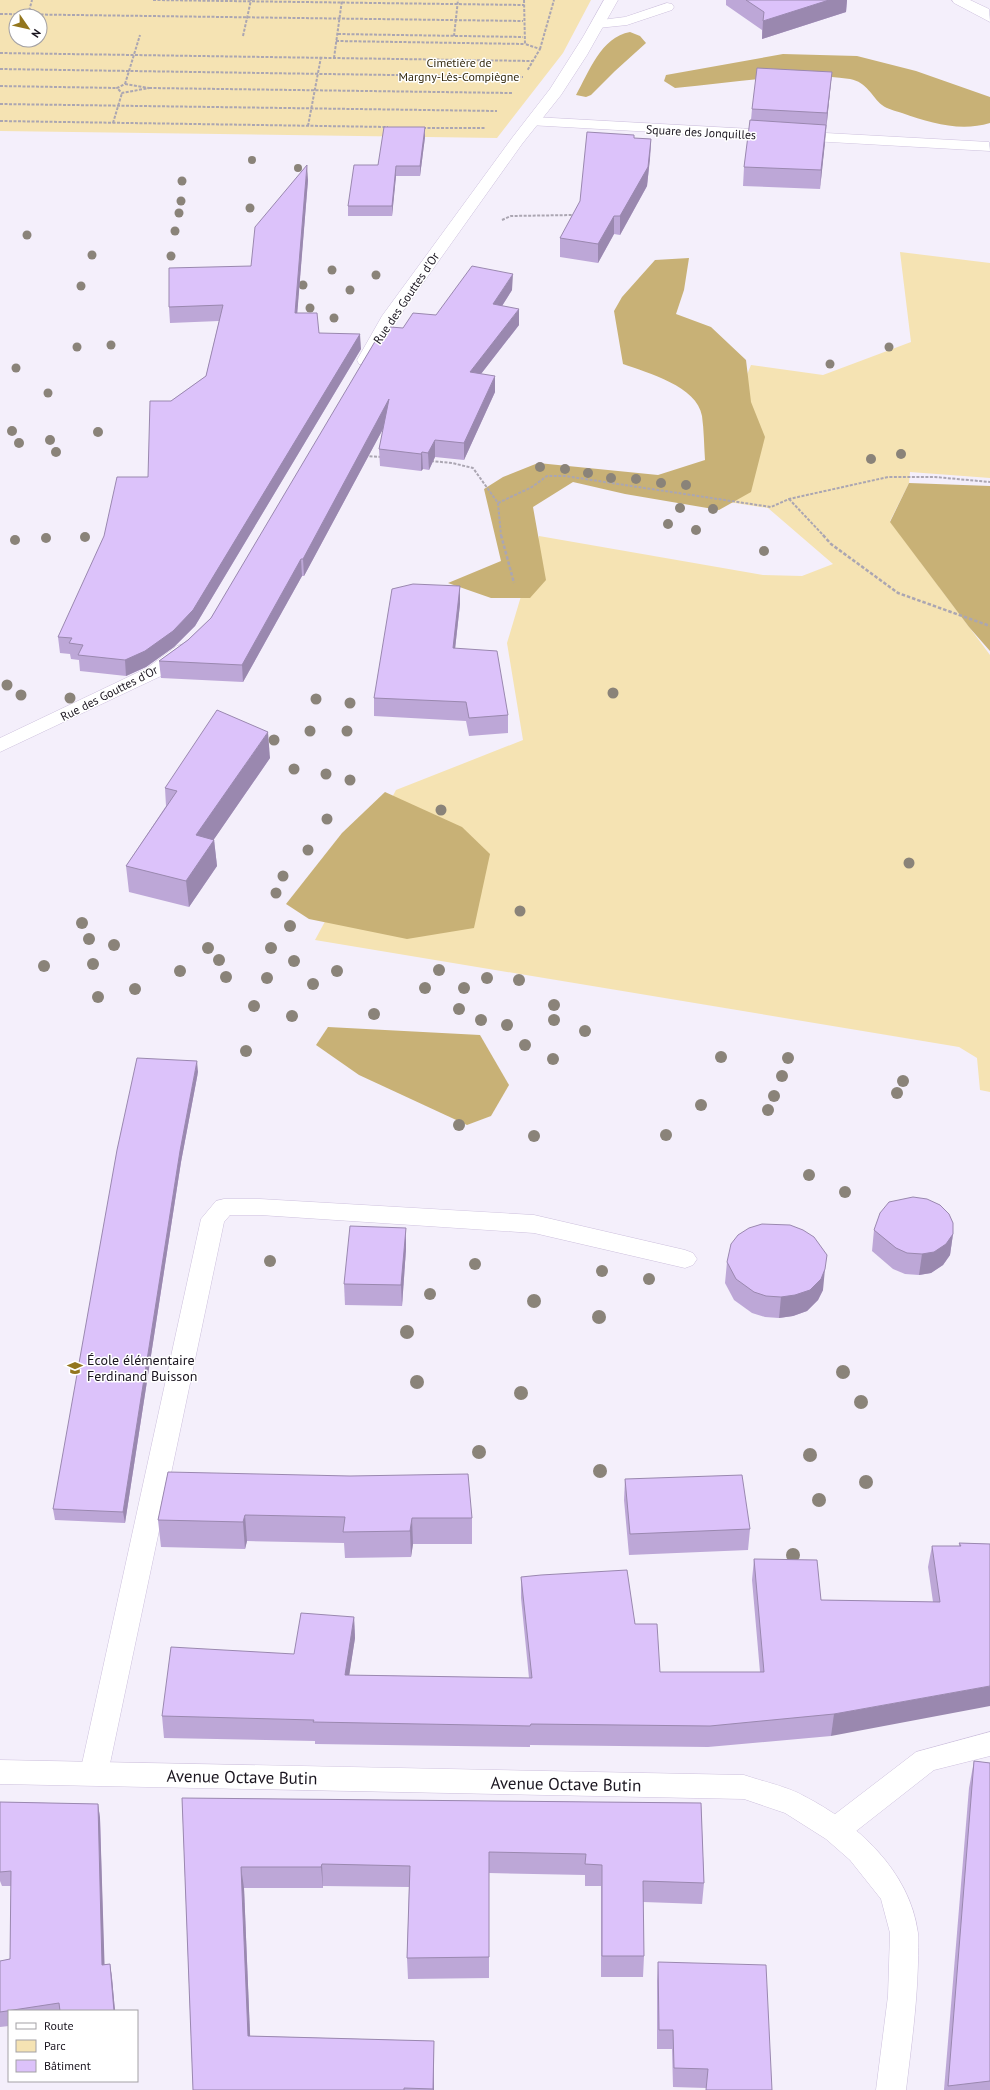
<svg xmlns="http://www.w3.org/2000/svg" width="990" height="2090" viewBox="0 0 990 2090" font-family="'PT Sans',sans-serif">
<rect width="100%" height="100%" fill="#f4effb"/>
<g fill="#f5e3b3" fill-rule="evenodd">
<path d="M0 0H591L563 53 497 138 0 131ZM16 16H40V40H16Z"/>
<polygon points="900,252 990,263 990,478 910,472 909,483 890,521 990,655 990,1092 980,1090 977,1058 959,1047 315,940 396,790 523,740 507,643 539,536 763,575 802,576 833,564 768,508 696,497 751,365 823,375 911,342"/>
</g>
<g fill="#c8b176">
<path d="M630 32 640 36 646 43 615 71 591 95 586 97 576 95C589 72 601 37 630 32Z"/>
<path d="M783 54 857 56 916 71 990 97V123C960 132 931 123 902 113 896 111 887 109 882 105 872 97 867 82 850 79 792 71 733 83 675 88L664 81 666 75Z"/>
<path d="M689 258 684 290 676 314 711 327 746 360 751 402 765 437 751 492 719 510 625 494 573 482 533 507 546 580 530 598H491L448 583 501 561 484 489 503 477 538 463 658 475 705 460C704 446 704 430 702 416 697 386 648 373 623 364L614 311 622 297 655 260Z"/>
<polygon points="909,483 990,486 990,651 969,627 890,522"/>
<polygon points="385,792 462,827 490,854 474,928 407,939 309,919 286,904 342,833"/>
<polygon points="328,1027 480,1035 509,1085 491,1116 467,1125 359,1075 316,1045"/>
</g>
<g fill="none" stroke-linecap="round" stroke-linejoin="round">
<g stroke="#cdc0dd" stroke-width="1">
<g id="service">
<polygon points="952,0 970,0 989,9 990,22 954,3"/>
<polygon points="667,3 672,4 674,7 672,10 627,25 598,28 593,27 591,24 593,21 625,17"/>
<polygon points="534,117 989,142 990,151 529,125 526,122 529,119"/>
<polygon points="224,1199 260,1199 534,1215 685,1250 693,1253 697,1259 693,1265 685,1268 534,1233 260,1215 230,1215 224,1222 108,1773 104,1781 94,1785 84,1781 80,1773 201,1219 216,1201"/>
</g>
</g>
<g stroke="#cdc0dd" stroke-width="1">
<g id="minor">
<polygon points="604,0 618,0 587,55 561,95 522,144 396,321 371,364 365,365 359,364 357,360 382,316 512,138 550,89 583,37"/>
<polygon points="184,644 191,646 194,650 191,654 161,676 0,752 0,738 147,668 177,646"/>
<polygon points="990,1732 990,1756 934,1770 846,1839 836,1842 826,1839 822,1830 826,1821 916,1752"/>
</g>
</g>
<g stroke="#cdc0dd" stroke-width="1">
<path id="secondary" d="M0 1760 744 1775C764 1782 786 1786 804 1796 857 1823 910 1871 918 1933 919 1942 918 1953 918 1963 917 2006 911 2048 906 2090H876L888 1996 890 1933 881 1899 850 1860 826 1839 785 1813 744 1799 0 1784Z"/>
</g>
<g stroke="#aba6b2" stroke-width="2" stroke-dasharray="3 1.5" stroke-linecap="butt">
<polyline points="153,0 524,5"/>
<polyline points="524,0 525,44 540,49 527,71"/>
<polyline points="0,14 523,21"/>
<polyline points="28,15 32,0"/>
<polyline points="338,34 523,37"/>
<polyline points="243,36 251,0"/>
<polyline points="454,36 458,0"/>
<polyline points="336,41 525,44"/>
<polyline points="540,49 554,0"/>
<polyline points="0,53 532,61"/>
<polyline points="334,58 342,0"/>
<polyline points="0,69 523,77"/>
<polyline points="125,84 140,35"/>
<polygon points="125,84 149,88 122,93 117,88"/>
<polyline points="0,86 117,88"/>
<polyline points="149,88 512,93"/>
<polyline points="0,104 497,111"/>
<polyline points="0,121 388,127"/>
<polyline points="113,123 122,93"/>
<polyline points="308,126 321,57"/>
<polyline points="423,128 485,128"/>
<polyline points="502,220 511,216 574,215"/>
<polyline points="365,456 382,457"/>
<polyline points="431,461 452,463 473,468 498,503 501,536"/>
<polyline points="789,499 824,536"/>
<polyline points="498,503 532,487 547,476 565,476 771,507 789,499 888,477 935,477 990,482"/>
</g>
<g stroke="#aba6b2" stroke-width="2.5" stroke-dasharray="3.5 2" stroke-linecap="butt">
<polyline points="501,535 514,583"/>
<polyline points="823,535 831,544 898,593 990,626"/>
</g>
<use href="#service" fill="#fff" fill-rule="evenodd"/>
<use href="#minor" fill="#fff" fill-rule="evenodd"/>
<use href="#secondary" fill="#fff" fill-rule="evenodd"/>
</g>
<g fill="#8a8379">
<circle cx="252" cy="160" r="4"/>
<circle cx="298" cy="168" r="4"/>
<circle cx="182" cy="181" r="4.5"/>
<circle cx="181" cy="201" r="4.5"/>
<circle cx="250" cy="208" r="4.5"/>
<circle cx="179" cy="213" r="4.5"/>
<circle cx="175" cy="231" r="4.5"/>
<circle cx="27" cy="235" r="4.5"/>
<circle cx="92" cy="255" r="4.5"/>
<circle cx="171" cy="256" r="4.5"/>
<circle cx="332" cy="270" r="4.5"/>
<circle cx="376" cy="275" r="4.5"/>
<circle cx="303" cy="285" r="4.5"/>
<circle cx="81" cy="286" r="4.5"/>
<circle cx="350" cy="290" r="4.5"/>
<circle cx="310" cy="308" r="4.5"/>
<circle cx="334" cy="318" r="4.5"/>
<circle cx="111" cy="345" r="4.5"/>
<circle cx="77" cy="347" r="4.5"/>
<circle cx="889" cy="347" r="4.5"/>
<circle cx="830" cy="364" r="4.5"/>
<circle cx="16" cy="368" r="4.5"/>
<circle cx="48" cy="393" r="4.5"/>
<circle cx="12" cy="431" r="5"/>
<circle cx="98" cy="432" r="5"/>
<circle cx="50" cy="440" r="5"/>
<circle cx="19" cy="443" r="5"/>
<circle cx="56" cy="452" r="5"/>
<circle cx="901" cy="454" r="5"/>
<circle cx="871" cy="459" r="5"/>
<circle cx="540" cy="467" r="5"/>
<circle cx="565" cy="469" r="5"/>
<circle cx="588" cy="473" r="5"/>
<circle cx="611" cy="478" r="5"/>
<circle cx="636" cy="479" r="5"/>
<circle cx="661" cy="483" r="5"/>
<circle cx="686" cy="485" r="5"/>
<circle cx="680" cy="508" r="5"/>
<circle cx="713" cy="509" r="5"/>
<circle cx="668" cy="524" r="5"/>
<circle cx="696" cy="530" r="5"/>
<circle cx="85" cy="537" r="5"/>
<circle cx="46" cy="538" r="5"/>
<circle cx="15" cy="540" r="5"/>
<circle cx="764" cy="551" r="5"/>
<circle cx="7" cy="685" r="5.5"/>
<circle cx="613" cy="693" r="5.5"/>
<circle cx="21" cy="695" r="5.5"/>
<circle cx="70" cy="698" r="5.5"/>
<circle cx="316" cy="699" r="5.5"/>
<circle cx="350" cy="703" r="5.5"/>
<circle cx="310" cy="731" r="5.5"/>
<circle cx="347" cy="731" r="5.5"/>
<circle cx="274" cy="740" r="5.5"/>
<circle cx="294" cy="769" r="5.5"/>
<circle cx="326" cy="774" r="5.5"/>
<circle cx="350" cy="780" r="5.5"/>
<circle cx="441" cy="810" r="5.5"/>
<circle cx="327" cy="819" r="5.5"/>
<circle cx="308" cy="850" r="5.5"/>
<circle cx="909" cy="863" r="5.5"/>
<circle cx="283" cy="876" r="5.5"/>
<circle cx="276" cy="893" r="5.5"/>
<circle cx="520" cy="911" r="5.5"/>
<circle cx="82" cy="923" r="6"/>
<circle cx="290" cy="926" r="6"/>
<circle cx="89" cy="939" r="6"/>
<circle cx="114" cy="945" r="6"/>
<circle cx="208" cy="948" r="6"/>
<circle cx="271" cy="948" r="6"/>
<circle cx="219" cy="960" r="6"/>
<circle cx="294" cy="961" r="6"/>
<circle cx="93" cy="964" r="6"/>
<circle cx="44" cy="966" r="6"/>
<circle cx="439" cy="970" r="6"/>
<circle cx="180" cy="971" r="6"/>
<circle cx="337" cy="971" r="6"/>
<circle cx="226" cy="977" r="6"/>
<circle cx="267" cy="978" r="6"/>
<circle cx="487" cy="978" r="6"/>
<circle cx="519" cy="980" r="6"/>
<circle cx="313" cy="984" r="6"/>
<circle cx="425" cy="988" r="6"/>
<circle cx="464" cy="988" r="6"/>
<circle cx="135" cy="989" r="6"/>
<circle cx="98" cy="997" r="6"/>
<circle cx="554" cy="1005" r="6"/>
<circle cx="254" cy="1006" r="6"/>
<circle cx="459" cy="1009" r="6"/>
<circle cx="374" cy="1014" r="6"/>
<circle cx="292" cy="1016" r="6"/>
<circle cx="481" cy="1020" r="6"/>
<circle cx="554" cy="1020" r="6"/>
<circle cx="507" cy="1025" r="6"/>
<circle cx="585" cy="1031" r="6"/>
<circle cx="525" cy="1045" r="6"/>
<circle cx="246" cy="1051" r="6"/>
<circle cx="721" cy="1057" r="6"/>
<circle cx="788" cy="1058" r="6"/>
<circle cx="553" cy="1059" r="6"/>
<circle cx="782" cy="1076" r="6"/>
<circle cx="903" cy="1081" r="6"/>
<circle cx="897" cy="1093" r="6"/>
<circle cx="774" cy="1096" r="6"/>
<circle cx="701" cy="1105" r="6"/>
<circle cx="768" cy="1110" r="6"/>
<circle cx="459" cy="1125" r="6"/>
<circle cx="666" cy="1135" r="6"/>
<circle cx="534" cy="1136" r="6"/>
<circle cx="809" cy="1175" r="6"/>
<circle cx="845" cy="1192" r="6"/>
<circle cx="270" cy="1261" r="6"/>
<circle cx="475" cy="1264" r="6"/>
<circle cx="602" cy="1271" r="6"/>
<circle cx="649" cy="1279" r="6"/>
<circle cx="430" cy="1294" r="6"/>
<circle cx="534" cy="1301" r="7"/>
<circle cx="599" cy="1317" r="7"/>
<circle cx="407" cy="1332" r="7"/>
<circle cx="843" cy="1372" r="7"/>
<circle cx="417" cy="1382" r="7"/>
<circle cx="521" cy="1393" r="7"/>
<circle cx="861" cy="1402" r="7"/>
<circle cx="479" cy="1452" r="7"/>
<circle cx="810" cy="1455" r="7"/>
<circle cx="600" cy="1471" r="7"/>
<circle cx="866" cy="1482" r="7"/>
<circle cx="819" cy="1500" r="7"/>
<circle cx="793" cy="1555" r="7"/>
</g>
<g fill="#bda7d7">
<polygon points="726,0 847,0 846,12 762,39 762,30 726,5"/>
<polygon points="832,72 820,189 743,186 744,167 751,120 752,109"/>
<polygon points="425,137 420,176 396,176 392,216 348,216 348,206 378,165"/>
<polygon points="634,138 651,139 650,158 647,186 620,235 614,234 598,263 560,257 560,238"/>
<polygon points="308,180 297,313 319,333 361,349 195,626 174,647 146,667 126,676 80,671 79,660 71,659 70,654 60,653 58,637 148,477 171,401 206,376 219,321 170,323 169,307 251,266"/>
<polygon points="512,290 502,306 519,325 481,374 495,392 464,460 435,457 429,470 423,469 421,471 380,466 379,449 384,427 304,576 302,576 243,682 161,678 159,661 188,640 211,618 387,334 403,328 436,315"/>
<polygon points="460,586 460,604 455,649 508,715 508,733 469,736 466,721 374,716 374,698"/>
<polygon points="270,758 214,839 217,866 189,907 129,892 126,866 166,806 165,788"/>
<polygon points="198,1072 181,1162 125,1523 55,1520 53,1509"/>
<polygon points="406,1228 406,1249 402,1306 345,1305 344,1284"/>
<polygon points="874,1230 953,1234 950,1255 943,1265 931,1273 919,1275 905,1274 893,1269 872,1251"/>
<polygon points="727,1262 823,1290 818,1300 807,1311 793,1316 779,1318 765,1317 752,1313 734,1300 725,1283"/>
<polygon points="168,1472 472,1518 472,1544 413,1544 411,1557 345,1558 344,1543 247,1541 245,1549 161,1547 158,1520"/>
<polygon points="625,1479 750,1529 748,1550 629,1555 624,1500"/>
<polygon points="959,1543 990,1544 831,1736 708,1747 530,1745 530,1747 315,1744 315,1741 164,1738 162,1716 294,1654 354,1617 355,1638 349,1675 529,1678 521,1598 521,1577 635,1624 660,1672 760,1672 752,1580 754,1559 821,1600 933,1602 928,1567 932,1546 959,1546"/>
<polygon points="974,1761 990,1763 990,2090 944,2090 969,1788"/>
<polygon points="182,1798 701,1803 704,1883 702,1904 643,1902 644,1956 643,1977 601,1977 601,1886 585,1886 585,1875 489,1873 489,1978 408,1979 407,1958 409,1887 323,1886 323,1888 244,1888 250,2036 434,2041 434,2090 193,2090"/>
<polygon points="0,1802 98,1804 100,1818 104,1964 110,1964 112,1978 115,2011 9,2011 9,2026 0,2027 0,1961 10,1959 11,1886 2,1886 0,1881"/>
<polygon points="658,1962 772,2090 673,2087 672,2049 657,2049 657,1981"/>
</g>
<g fill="#9a88af">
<polygon points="829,0 847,0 846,12 762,39 763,21"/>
<polygon points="832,72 830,91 826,132 827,113"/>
<polygon points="826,125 825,143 820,189 821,170"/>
<polygon points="425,127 425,137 420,176 420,166"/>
<polygon points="651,139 650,158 647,186 620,235 620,216"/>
<polygon points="307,165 308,180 296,329 295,313"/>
<polygon points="396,166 396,176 392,216 392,206"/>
<polygon points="614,216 614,234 598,263 598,244"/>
<polygon points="513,274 512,290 493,320 493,304"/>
<polygon points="519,309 519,325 470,388 470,372"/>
<polygon points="360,334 361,349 195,626 174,647 146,667 126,676 125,660"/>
<polygon points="495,376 495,392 464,460 464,443"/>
<polygon points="389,399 390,416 304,576 303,559"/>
<polygon points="435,440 435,457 429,470 428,453"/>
<polygon points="422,452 423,469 421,471 421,454"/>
<polygon points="301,559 302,576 243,682 242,665"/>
<polygon points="460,586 460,604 453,667 453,648"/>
<polygon points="268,732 270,758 199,861 196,835"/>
<polygon points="214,840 217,866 189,907 186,881"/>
<polygon points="197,1061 198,1072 181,1162 125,1523 123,1512 180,1151"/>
<polygon points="406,1228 406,1249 402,1306 401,1285"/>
<polygon points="953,1234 950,1255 943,1265 931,1273 919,1275 922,1254"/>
<polygon points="825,1269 823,1290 818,1300 807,1311 793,1316 779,1318 781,1297"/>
<polygon points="245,1515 247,1541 245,1549 243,1522"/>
<polygon points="412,1518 413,1544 411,1557 410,1531"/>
<polygon points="354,1617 355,1638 346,1696 345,1675"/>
<polygon points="990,1686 990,1706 831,1736 834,1714"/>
<polygon points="98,1804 100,1818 105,1979 102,1965"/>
<polygon points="322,1864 323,1886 323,1888 321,1867"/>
<polygon points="241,1867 244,1888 251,2057 248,2036"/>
<polygon points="110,1964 112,1978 115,2011 114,2011"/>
<polygon points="434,2041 434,2090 433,2090"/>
</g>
<g fill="#dcc2fa" stroke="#9a88af">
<polygon points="746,0 829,0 763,21 764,12"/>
<polygon points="757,68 832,72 827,113 752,109"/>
<polygon points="750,120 826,125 821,170 744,167"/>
<polygon points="384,127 425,127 420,166 396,166 392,206 348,206 354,165 378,165"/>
<polygon points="587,132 634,135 634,138 651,139 648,167 620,216 614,216 598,244 560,238 580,201"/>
<polygon points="307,165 295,313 317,313 319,333 360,334 193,610 173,631 145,651 125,660 78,655 83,645 69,643 72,638 58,637 104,536 117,477 148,477 150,401 171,401 206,376 223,305 169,307 169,268 251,266 255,227"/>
<polygon points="472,266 513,274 493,304 519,309 470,372 495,376 464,443 435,440 428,453 422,452 421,454 379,449 389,399 303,559 301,559 242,665 159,661 188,640 211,618 380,333 387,334 390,327 403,328 413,313 436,315"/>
<polygon points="413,584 460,586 453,648 497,651 508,715 469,718 466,702 374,698 392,589"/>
<polygon points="217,710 268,732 196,835 214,840 186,881 126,866 177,791 165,788"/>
<polygon points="137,1058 197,1061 180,1151 123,1512 53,1509 117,1150"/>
<polygon points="913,1197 927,1199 940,1205 949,1214 953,1223 953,1234 946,1244 934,1252 922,1254 907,1253 896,1248 874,1230 880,1213 889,1202"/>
<polygon points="762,1224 790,1225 803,1230 814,1237 827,1255 825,1269 821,1279 810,1290 795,1295 781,1297 766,1296 754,1292 736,1279 727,1262 731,1244 738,1235 749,1228"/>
<polygon points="350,1226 406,1228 401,1285 344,1284"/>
<polygon points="168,1472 350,1476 468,1474 472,1518 412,1518 410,1531 343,1532 345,1517 245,1515 243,1522 158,1520"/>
<polygon points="742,1475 750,1529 630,1534 625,1479"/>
<polygon points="959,1543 990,1544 990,1686 834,1714 710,1726 531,1724 530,1726 313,1722 314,1720 162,1716 171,1647 294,1654 301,1613 354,1617 345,1675 532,1678 521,1577 541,1575 627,1570 635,1624 657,1624 660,1672 764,1672 754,1559 817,1560 821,1600 940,1602 932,1546 961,1546"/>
<polygon points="974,1761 990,1763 990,2081 948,2086"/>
<polygon points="182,1798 701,1803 704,1883 643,1881 644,1956 602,1956 602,1865 585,1864 586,1854 489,1852 489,1957 407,1958 410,1866 322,1864 321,1867 241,1867 248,2036 434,2041 433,2089 404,2088 404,2090 193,2090"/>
<polygon points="0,1802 98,1804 102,1965 110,1964 114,2011 60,2011 59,2003 0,2012 0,1961 10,1959 11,1871 0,1872"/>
<polygon points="658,1962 766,1965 772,2090 706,2090 708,2069 674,2068 673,2030 659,2030"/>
</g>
<defs>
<g id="school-bare" transform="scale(1.2)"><path d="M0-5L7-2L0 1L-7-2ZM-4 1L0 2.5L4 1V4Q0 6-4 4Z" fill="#93761d" stroke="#fff" stroke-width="2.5" paint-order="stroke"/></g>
</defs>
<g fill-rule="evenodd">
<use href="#school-bare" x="75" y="1368"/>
</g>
<g text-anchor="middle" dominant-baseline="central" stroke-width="3" stroke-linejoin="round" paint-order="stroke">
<g font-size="12" fill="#342a0f" stroke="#fff">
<text x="459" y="62">Cimetière de<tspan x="459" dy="14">Margny-Lès-Compiègne</tspan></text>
</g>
<g font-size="12" fill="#1a151f" stroke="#fff">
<text transform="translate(701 132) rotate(3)">Square des Jonquilles</text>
<text transform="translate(406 298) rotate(-56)">Rue des Gouttes d'Or</text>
<text transform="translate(109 693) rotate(-27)">Rue des Gouttes d'Or</text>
</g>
<g font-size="14" fill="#1a151f" stroke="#fff" text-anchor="start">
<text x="87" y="1360">École élémentaire<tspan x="87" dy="16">Ferdinand Buisson</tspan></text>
</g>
<g font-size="17" fill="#1a151f" stroke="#fff">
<text transform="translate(242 1777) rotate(1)">Avenue Octave Butin</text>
<text transform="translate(566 1784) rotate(1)">Avenue Octave Butin</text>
</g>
</g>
<rect x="8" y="2010" width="130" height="72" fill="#ffffff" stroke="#a3a1a5"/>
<rect x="16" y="2023" width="20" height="6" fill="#ffffff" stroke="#a3a1a5"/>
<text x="44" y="2030" font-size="12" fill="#1a151f">Route</text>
<rect x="16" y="2040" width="20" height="12" fill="#f5e3b3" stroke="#a3a1a5"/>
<text x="44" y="2050" font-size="12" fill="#1a151f">Parc</text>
<rect x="16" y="2060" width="20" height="12" fill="#dcc2fa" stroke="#a3a1a5"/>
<text x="44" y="2070" font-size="12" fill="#1a151f">Bâtiment</text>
<g transform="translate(28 28) rotate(124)"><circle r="19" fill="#ffffff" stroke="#a3a1a5"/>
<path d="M0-3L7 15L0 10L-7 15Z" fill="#93761d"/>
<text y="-6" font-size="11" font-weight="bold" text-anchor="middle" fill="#1a151f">N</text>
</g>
</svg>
